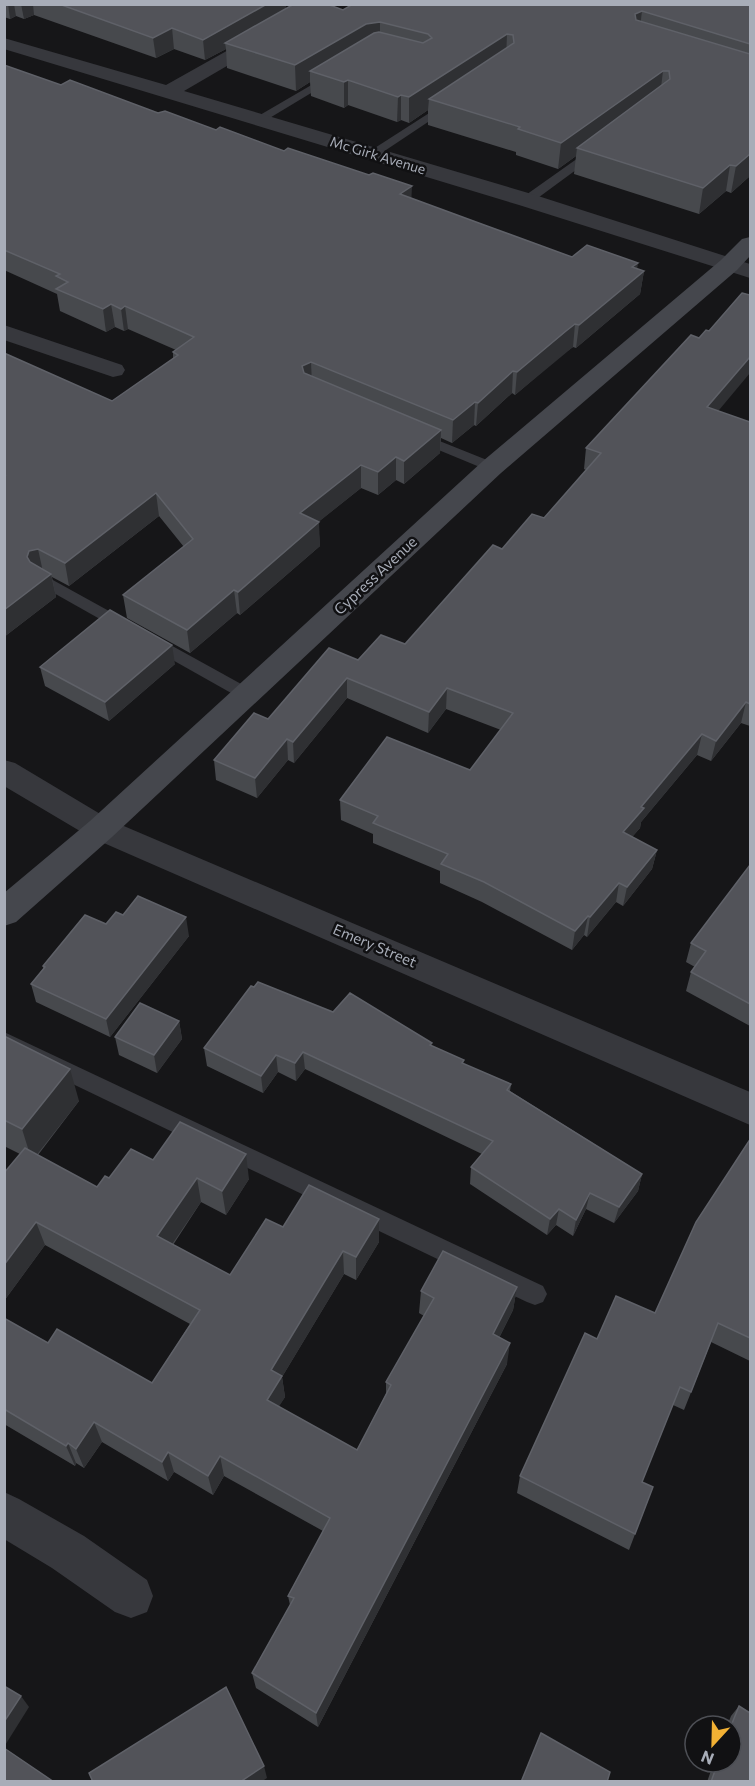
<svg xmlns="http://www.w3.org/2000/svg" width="755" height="1786" viewBox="0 0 755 1786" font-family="Commissioner,sans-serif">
<rect width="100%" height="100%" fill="#161618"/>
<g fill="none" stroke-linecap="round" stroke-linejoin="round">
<g fill="#37383d" fill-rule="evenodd">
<polygon points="332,73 338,76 336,78 263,122 259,123 253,119"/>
<polygon points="451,99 457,102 455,104 377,156 373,157 367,153"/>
<polygon points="595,146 601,150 599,153 531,203 523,203 521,200 523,197"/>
<polygon points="417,432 497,464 500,467 492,472 487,470 412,439 410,436"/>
<polygon points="42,574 252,690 255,694 252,698 240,698 36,583 34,579 36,575"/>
<polygon points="4,1032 543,1286 547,1294 543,1302 535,1305 527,1302 4,1051"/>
</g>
<g fill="#37383d" fill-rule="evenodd">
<polygon points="310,4 333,4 184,91 535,195 750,264 750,278 519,205 4,49 4,38 166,85"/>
<polygon points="4,325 122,365 125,370 122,375 113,377 4,340"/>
<polygon points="4,760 15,763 112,821 750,1092 750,1125 90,837 4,786"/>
<polygon points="4,1492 19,1499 84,1536 147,1580 153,1596 147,1612 131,1618 115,1612 52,1568 4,1539"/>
</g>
<polygon fill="#45474d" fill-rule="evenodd" points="750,237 750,256 737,270 501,473 112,837 16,922 4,926 4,893 90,821 483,461 721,260 742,239"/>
</g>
<g fill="#47494d">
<polygon points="4,4 286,4 286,9 343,10 750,4 750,176 731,193 726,191 699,214 574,174 576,156 558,169 516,155 516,152 428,125 428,110 409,123 401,120 397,122 348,105 344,108 311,96 310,82 296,91 227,68 226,49 205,60 174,49 156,58 34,15 24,19 16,16 10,19 4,17"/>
<polygon points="4,65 61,85 216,130 411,198 572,257 637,269 644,271 640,294 576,348 573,347 563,354 515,395 512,393 476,426 474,425 452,443 441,438 440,453 404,484 396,480 378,495 361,488 318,522 320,546 240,615 237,613 190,653 127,618 123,595 184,547 159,516 69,586 52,577 56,597 4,637 4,353 112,401 173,359 173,352 176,350 128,329 124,331 115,327 106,332 60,311 57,294 4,270"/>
<polygon points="718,411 750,422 750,726 741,723 711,761 697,755 641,822 640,828 632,837 657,850 652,869 623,906 616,902 587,937 584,935 572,950 482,902 440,883 440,871 373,843 373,834 341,820 340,800 470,770 501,730 446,709 428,733 347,698 294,763 288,760 257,798 216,780 214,760 268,719 358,660 405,644 502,549 544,518 586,470 584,469 586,448"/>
<polygon points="175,664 109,721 45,686 40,667"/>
<polygon points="750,865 750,1026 686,991 691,972 695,967 686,962 691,943"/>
<polygon points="123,915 189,936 110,1037 36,1002 31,984 43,969 43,966 106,924"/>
<polygon points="333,1012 431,1046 463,1064 511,1084 510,1091 642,1174 638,1191 614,1223 586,1209 573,1236 556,1225 547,1235 470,1184 471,1167 482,1154 305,1069 296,1081 278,1072 263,1093 207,1066 204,1048"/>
<polygon points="179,1021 182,1039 157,1073 119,1055 115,1037"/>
<polygon points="4,1036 79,1101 38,1155 97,1187 109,1178 153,1160 249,1179 226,1215 201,1202 173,1245 230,1275 283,1227 379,1219 379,1242 356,1280 344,1274 282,1377 285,1397 278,1407 357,1450 386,1394 386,1382 424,1316 419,1313 421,1291 517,1287 513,1310 499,1338 507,1364 318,1727 256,1688 252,1673 290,1605 288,1596 323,1531 224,1476 213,1495 174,1472 168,1481 102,1442 84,1468 76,1463 75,1466 4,1424 4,1318 48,1343 152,1383 190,1324 45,1245 4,1301 20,1154 4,1146"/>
<polygon points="750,1142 750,1361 711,1342 684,1410 673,1405 642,1482 653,1487 629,1550 517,1493 520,1476 597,1339 655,1313"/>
<polygon points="739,1706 750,1782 707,1782 714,1762 731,1762 731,1726 727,1726 731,1716"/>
</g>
<g fill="#2f3033">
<polygon points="8,4 14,4 16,16 10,19"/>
<polygon points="21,4 33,4 34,15 24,19"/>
<polygon points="267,4 286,4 286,15 225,43 226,49 205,60 203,40"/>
<polygon points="642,11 639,36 635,14"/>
<polygon points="380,22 380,47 310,71 310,82 296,91 295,65 366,24"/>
<polygon points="172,28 174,49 156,58 153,38"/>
<polygon points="507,34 506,59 429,99 428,110 409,123 409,97"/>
<polygon points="663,71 660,96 577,148 576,156 558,169 561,143"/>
<polygon points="348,80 348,105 344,108 344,82"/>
<polygon points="401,95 401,120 397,122 398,97"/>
<polygon points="750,154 750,176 731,193 736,166"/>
<polygon points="730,165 726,191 699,214 703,188"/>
<polygon points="412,186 411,208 400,194"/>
<polygon points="638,263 636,278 644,271 640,294 576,348 579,325 632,267"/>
<polygon points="111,304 115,327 106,332 103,309"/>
<polygon points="125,306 128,329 124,331 121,309"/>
<polygon points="575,324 573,347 515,395 517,372"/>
<polygon points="750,357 750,373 704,428 707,407"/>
<polygon points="311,362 312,385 303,389 302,366"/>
<polygon points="513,371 512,393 476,426 478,403"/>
<polygon points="475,402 474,425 452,443 453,420"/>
<polygon points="441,430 440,453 404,484 404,461"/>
<polygon points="396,457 396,480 378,495 378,472"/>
<polygon points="361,465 361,488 301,536 300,513"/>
<polygon points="156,493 159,516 69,586 65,563"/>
<polygon points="319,522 320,546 240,615 238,592"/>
<polygon points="38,549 43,572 34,574 27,557 29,551"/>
<polygon points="51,574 56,597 4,637 4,610"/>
<polygon points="234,590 237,613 190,653 187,630"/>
<polygon points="172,645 175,664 109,721 105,702"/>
<polygon points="347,678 347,698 294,763 293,742"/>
<polygon points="447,688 446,709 428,733 429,712"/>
<polygon points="746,702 741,723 711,761 716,741"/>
<polygon points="702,734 697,755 641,822 640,828 619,852 623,832 641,807"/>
<polygon points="287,739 288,760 257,798 255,778"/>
<polygon points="657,850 652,869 623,906 627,887"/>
<polygon points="619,883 616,902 587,937 590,917"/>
<polygon points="588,916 584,935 572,950 575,931"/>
<polygon points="186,917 189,936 110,1037 106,1019"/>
<polygon points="179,1021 182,1039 157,1073 154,1055"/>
<polygon points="303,1052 305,1069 296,1081 295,1063"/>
<polygon points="276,1055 278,1072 263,1093 261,1076"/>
<polygon points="70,1069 79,1101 32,1161 22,1129"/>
<polygon points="246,1154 249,1179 226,1215 222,1191"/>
<polygon points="642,1174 638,1191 614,1223 619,1207"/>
<polygon points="197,1178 201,1202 162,1259 157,1236"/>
<polygon points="590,1193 586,1209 573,1236 576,1220"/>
<polygon points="559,1209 556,1225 547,1235 550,1219"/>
<polygon points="379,1219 379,1242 356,1280 356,1257"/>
<polygon points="36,1222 45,1245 4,1301 4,1265"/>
<polygon points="343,1251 344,1274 282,1377 285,1397 270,1421 267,1400 271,1370"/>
<polygon points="517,1287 513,1310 490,1356 493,1334"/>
<polygon points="510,1343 507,1364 318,1727 316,1713"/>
<polygon points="94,1422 102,1442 84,1468 76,1449"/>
<polygon points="68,1443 76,1463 75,1466 66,1446"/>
<polygon points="168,1452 174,1472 168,1481 162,1462"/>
<polygon points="220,1456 224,1476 213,1495 208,1476"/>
<polygon points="21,1696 29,1707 4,1747 4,1722"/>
<polygon points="264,1766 267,1778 261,1782 240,1782"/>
</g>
<g fill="#525359" stroke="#5f6168" stroke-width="1.5">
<polygon points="59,4 267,4 203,40 172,28 153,38"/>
<polygon points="294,4 327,4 343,10 353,4 750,4 750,44 642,11 635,14 636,20 750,54 750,154 736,166 730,165 703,188 577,148 670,79 669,71 663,71 561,143 518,129 520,127 429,99 514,43 513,35 507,34 409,97 401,95 398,97 348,80 344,82 310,71 374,33 379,32 423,43 432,38 428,34 380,22 366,24 295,65 225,43"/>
<polygon points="4,65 61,85 70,80 158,113 165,111 216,130 220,127 284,151 288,148 369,175 373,173 412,186 400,194 487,226 572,257 587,245 638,263 632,267 644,271 579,325 575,324 566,331 517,372 513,371 478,403 475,402 453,420 311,362 302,366 304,373 441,430 404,461 396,457 378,472 361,465 300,513 319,522 238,592 234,590 187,630 123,595 193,539 156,493 65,563 38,549 29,551 27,557 30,562 51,574 4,610 4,476 6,475 4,475 4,353 112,401 178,355 173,352 194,337 125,306 121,309 111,304 103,309 56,289 68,282 56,276 60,274 4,250"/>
<polygon points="742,293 750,295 750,357 707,407 750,422 750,704 746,702 716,741 702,734 641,807 644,808 623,832 657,850 627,887 619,883 590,917 588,916 575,931 484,882 441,864 448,854 373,823 378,816 340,800 387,737 470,770 513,713 447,688 429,712 347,678 293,742 287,739 255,778 214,760 254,713 268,719 329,648 358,660 381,635 405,644 493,545 502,549 532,514 544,518 601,453 586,448 691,335 699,338 706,330 709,331"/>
<polygon points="110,610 172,645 105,702 40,667"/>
<polygon points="750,865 750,1004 691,972 706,951 691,943"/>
<polygon points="138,896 186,917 106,1019 31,984 45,967 43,966 85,915 106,924 116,912 123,915"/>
<polygon points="258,982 333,1012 350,993 432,1043 430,1045 464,1060 462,1063 511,1084 507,1090 642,1174 619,1207 590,1193 576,1220 559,1209 550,1219 471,1167 493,1141 303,1052 295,1063 276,1055 261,1076 204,1048 251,986 254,987"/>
<polygon points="140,1003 179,1021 154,1055 115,1037"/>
<polygon points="4,1036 70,1069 22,1129 4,1120"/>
<polygon points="180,1122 246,1154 222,1191 197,1178 157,1236 230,1275 266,1219 283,1227 309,1185 379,1219 356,1257 343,1251 271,1370 282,1376 267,1400 357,1450 391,1385 386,1382 434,1298 421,1291 443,1251 517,1287 493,1334 510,1343 316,1713 252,1673 294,1598 288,1596 330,1518 220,1456 208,1476 168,1452 162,1462 94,1422 76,1449 68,1443 66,1446 4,1409 4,1318 48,1343 57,1329 152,1383 200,1310 36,1222 4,1265 4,1173 25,1148 97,1187 105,1176 109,1178 131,1149 153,1160"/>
<polygon points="749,1141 750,1142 750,1338 718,1323 691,1392 680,1387 642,1482 653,1487 635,1534 520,1476 585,1333 597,1339 616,1296 655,1313 696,1222"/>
<polygon points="4,1686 21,1696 4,1722"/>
<polygon points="226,1687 264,1766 240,1782 93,1782 89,1773"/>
<polygon points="739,1706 750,1713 750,1782 711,1782 718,1762 731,1762 731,1726"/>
<polygon points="541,1733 610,1772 607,1782 521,1782"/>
<polygon points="4,1748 54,1782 4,1782"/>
</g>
<g text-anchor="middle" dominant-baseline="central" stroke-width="5" stroke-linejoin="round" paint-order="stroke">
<g font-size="14" fill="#a8adb8" stroke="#111113">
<text transform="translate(378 155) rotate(17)">Mc Girk Avenue</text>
</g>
<g font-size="15" fill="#a8adb8" stroke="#111113">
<text transform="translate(375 575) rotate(-43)">Cypress Avenue</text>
<text transform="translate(375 945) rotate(23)">Emery Street</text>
</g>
</g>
<rect width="755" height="1786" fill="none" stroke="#a8adb8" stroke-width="12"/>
<g transform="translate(713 1744) rotate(202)"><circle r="28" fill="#111113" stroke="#4d4f55" stroke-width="1.5"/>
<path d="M0-4.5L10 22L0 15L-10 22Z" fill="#f2b134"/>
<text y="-9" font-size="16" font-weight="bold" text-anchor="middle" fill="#a8adb8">N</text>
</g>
</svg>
